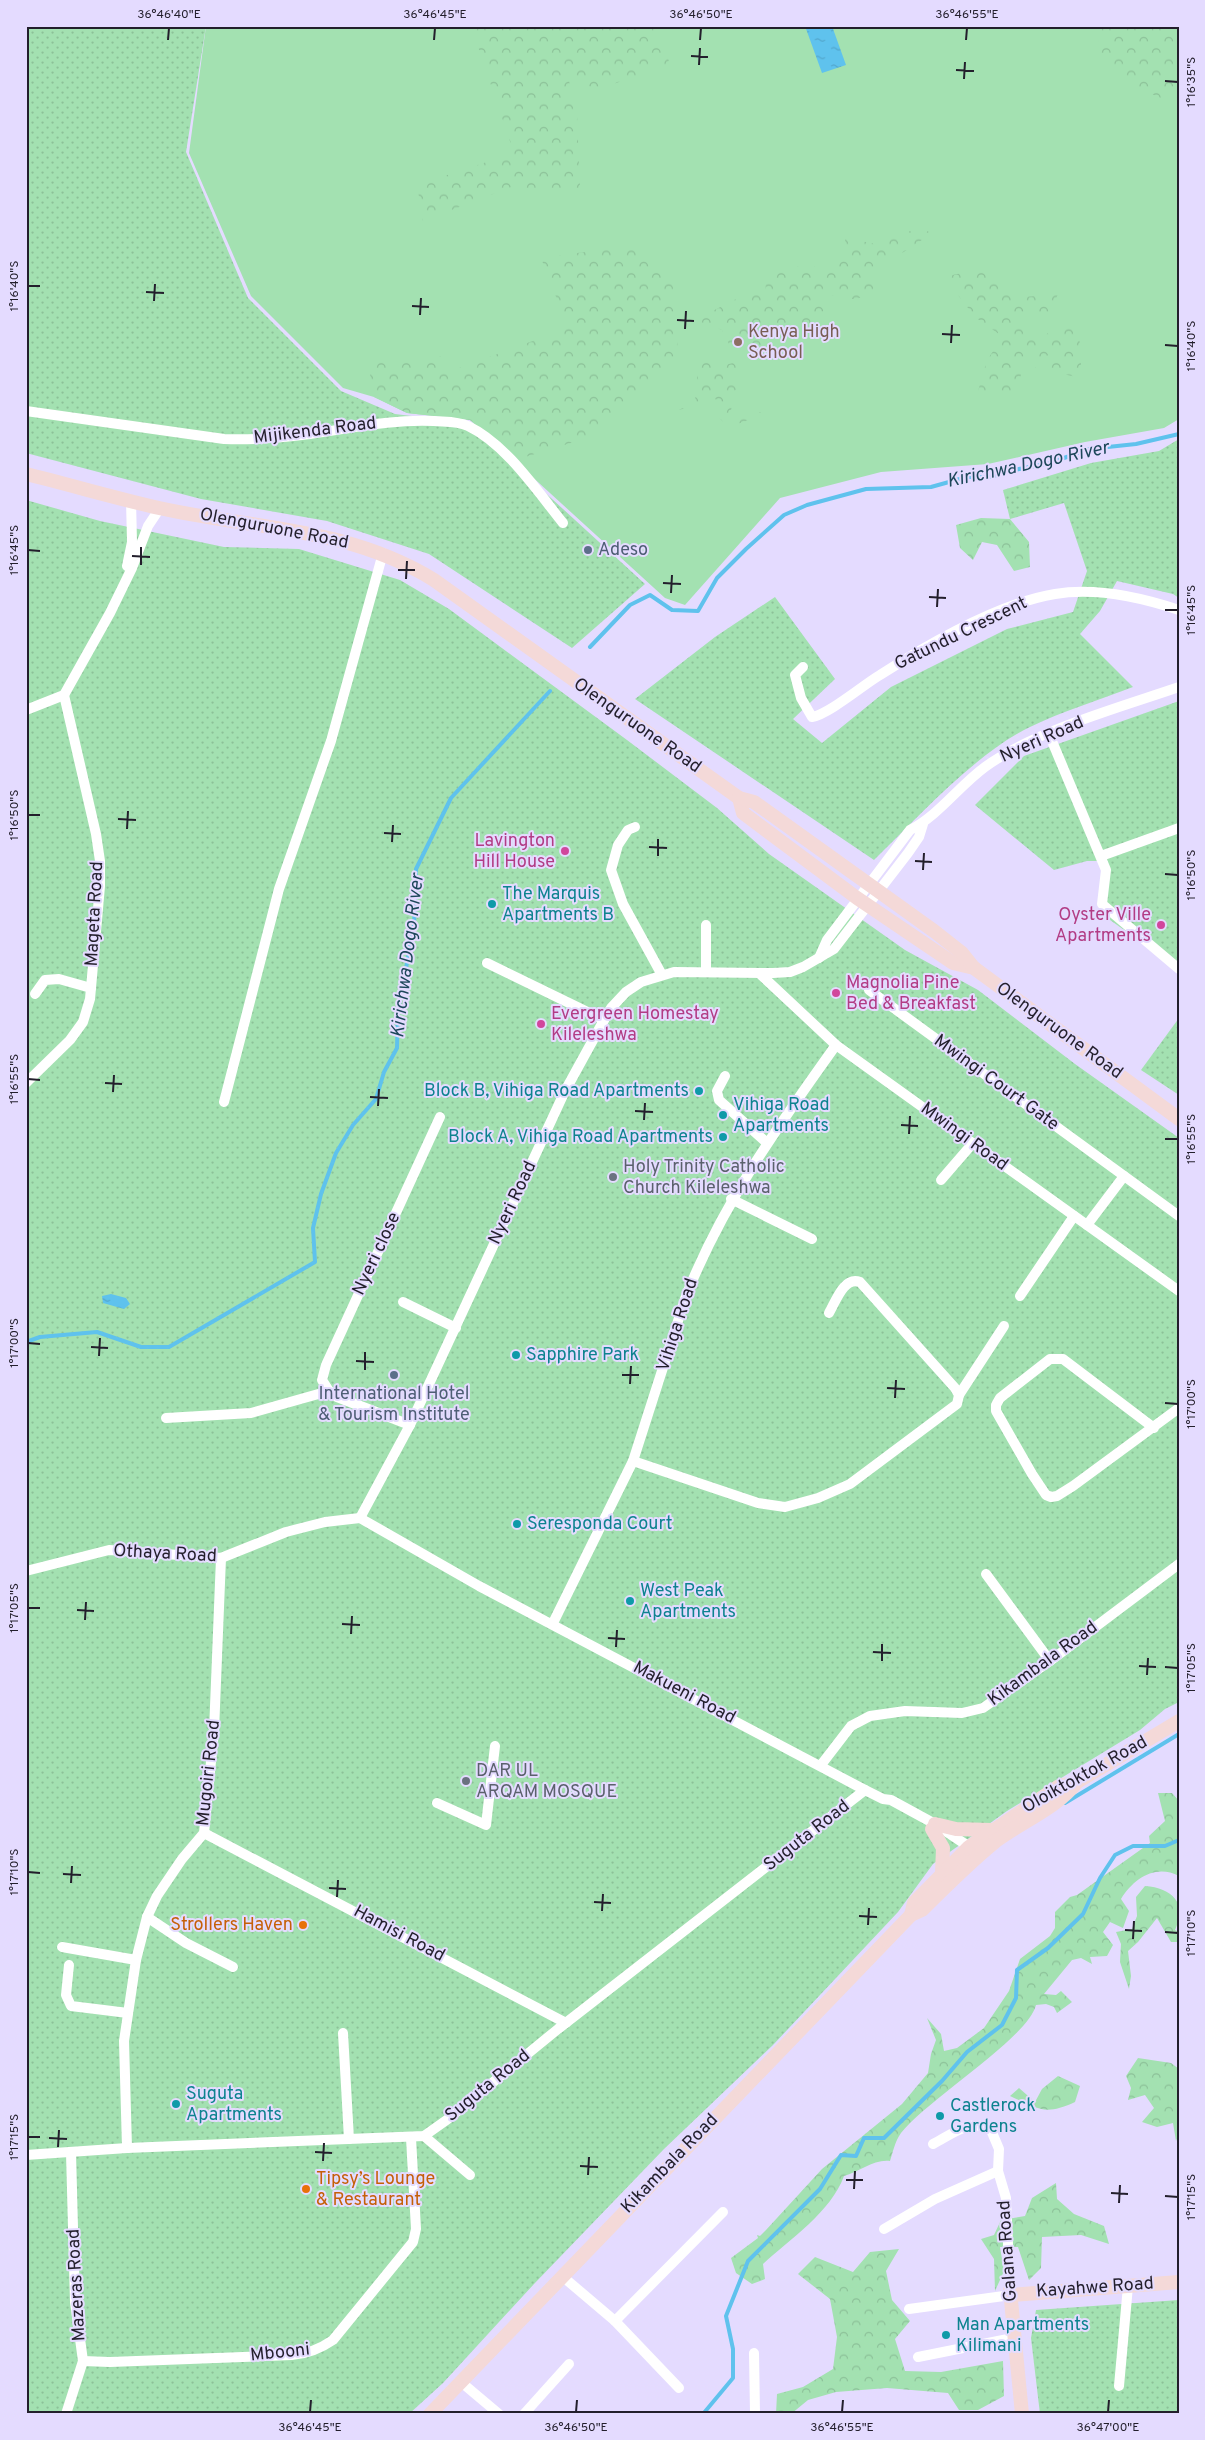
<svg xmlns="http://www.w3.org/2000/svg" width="1205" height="2440" viewBox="0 0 1205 2440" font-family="Overpass,sans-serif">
<defs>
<pattern id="forest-crowns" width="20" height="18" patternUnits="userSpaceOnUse" patternTransform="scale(1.25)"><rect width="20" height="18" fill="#a3e1b1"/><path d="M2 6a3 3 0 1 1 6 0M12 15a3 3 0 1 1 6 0" fill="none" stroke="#8cc198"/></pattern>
<pattern id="garden-dots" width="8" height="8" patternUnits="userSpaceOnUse" patternTransform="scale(1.25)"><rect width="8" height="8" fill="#a3e1b1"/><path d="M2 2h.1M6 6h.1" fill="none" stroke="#8cc198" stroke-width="1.8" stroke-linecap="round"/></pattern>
<pattern id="water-ripples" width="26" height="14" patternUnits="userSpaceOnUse" patternTransform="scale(1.25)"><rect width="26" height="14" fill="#5fc2ed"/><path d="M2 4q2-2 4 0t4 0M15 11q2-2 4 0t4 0" fill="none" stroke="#52a6cb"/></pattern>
</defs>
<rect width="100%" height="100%" fill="#e4dbff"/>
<polygon fill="#a3e1b1" points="206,26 1179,26 1179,419 1164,428 1085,442 988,464 881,472 780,498 685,605 665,598 470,420 407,413 374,397 343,388 251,296 189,153"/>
<g fill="url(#forest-crowns)">
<polygon points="471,26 656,26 670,64 599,89 569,81 577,114 580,189 547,193 514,186 423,221 417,185 514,153"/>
<polygon points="1096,26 1179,26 1179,106 1117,79 1100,51"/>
<path d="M913 230 934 232 890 261 862 273 884 282C858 302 859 302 827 294 826 300 825 308 822 313 810 335 756 348 733 352L722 330 695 320 738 298 766 293 765 275 808 264 828 272 846 256 845 238 876 244Z"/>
<polygon points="635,245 672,276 678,353 597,435 525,457 470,420 407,413 374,397 368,363 445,356 451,371 568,328 541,258"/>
<polygon points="983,268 1023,297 1058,294 1049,315 1019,318 1037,339 1071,321 1081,345 1081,378 1035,368 1058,352 1024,363 1017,390 976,398 987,360 1003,337 975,317 944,277"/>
<polygon points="707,353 725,365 744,360 725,383 745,380 735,391 730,415 774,411 729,427 719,418 719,406 714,396 700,404 679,410 695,401 698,370"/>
<polygon points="981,518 1010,519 1029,542 1030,567 1014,571 997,545 982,542 973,560 960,548 956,525"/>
<path d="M1158 1793H1172L1179 1801V1876C1156 1864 1134 1878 1121 1899L1129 1911 1123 1928 1110 1922 1103 1932 1113 1945 1107 1956 1090 1957 1092 1964 1081 1958 1072 1960 1044 1994 1056 1995 1061 1991 1072 2002 1057 2013 1054 2007 1046 2004 1036 2005C1028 2038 928 2099 901 2133 895 2141 893 2152 890 2161 874 2159 859 2172 844 2176 831 2212 790 2239 763 2264L765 2279 752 2284 736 2273 731 2258 758 2238 757 2235 760 2236 766 2230 822 2169 902 2104 928 2073 931 2054 936 2040 927 2018 941 2034 944 2051 957 2048 984 2028 1009 1991 1020 1959 1050 1936 1055 1928V1912L1070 1897 1077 1895 1150 1843 1149 1836 1165 1821Z"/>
<path d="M1145 1886C1172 1888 1188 1903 1175 1930L1179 1932V1942H1171L1157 1918 1138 1942 1128 1951 1131 1976 1129 1989 1120 1962 1121 1944 1116 1932 1132 1929 1137 1916 1136 1897Z"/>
<polygon points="1138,2058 1171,2063 1179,2069 1179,2134 1176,2141 1173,2123 1157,2127 1142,2122 1154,2108 1145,2095 1128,2100 1131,2088 1126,2076"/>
<path d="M1058 2076 1080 2086 1075 2102C1045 2116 1038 2109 1010 2096L1019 2088 1035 2102 1042 2089Z"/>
<polygon points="1056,2183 1057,2199 1074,2214 1104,2226 1109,2244 1081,2235 1042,2237 1041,2268 1029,2280 1018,2247 1000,2247 1004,2271 995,2291 994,2259 981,2239 994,2235 1001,2220 1025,2216 1032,2198"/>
<polygon points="899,2249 886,2271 892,2300 910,2321 895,2339 905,2371 941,2372 1003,2361 1004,2396 978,2410 959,2410 948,2393 887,2388 836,2392 808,2400 791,2414 776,2414 777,2394 803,2387 833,2369 837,2337 830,2299 798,2274 815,2257 853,2272 870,2252"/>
</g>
<g fill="url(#garden-dots)">
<polygon points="26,26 206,26 186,152 248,298 341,391 395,414 469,423 645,584 572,648 429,554 327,521 201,499 26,453"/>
<path d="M1179 439V598L1173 594 1117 581 1100 611 1080 634 1133 687C1099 700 1063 711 1030 727 976 753 917 818 874 860L635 699 715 637 775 597 835 679 793 719 822 743 891 687 1007 629 1073 612 1087 571 1064 503 1010 519 1003 490 1091 463 1159 451Z"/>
<polygon points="26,500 100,521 224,547 299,549 400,580 449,609 627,740 717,808 769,854 905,950 978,990 1075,1064 1179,1138 1179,1702 1165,1709 1140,1730 1007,1811 933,1864 898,1912 773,2045 664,2149 534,2284 443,2383 409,2414 26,2414"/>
<polygon points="1179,701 1179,969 1103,915 1108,861 1087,861 1054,870 975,805 1024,756"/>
<polygon points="1179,1018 1179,1095 1141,1070"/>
<polygon points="1179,2300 1179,2414 1040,2414 1031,2338 1036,2310"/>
</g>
<g fill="url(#water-ripples)">
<polygon points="805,26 832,26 846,65 822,73"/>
<polygon points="111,1294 126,1298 130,1304 124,1309 103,1303 102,1296"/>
</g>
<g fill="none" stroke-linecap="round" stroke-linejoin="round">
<g stroke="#5fc2ed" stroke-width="4">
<polyline points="590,647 630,605 650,595 672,610 698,611 717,578 746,549 784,515 807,505 866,489 931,487 967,477 991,477 1009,471 1050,463 1089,449 1136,444 1179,434"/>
<polyline points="26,1342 40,1337 97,1332 141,1347 169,1347 315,1262 313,1228 321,1194 336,1153 353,1125 376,1099 384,1072 397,1048 398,1010 414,926 416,869 451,798 550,691"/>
<polyline points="1065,1803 1179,1734"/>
<polyline points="703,2414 733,2378 733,2349 726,2316 748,2261 820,2189 841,2155 856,2156 864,2138 884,2138 942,2081 967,2052 1002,2025 1016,1998 1017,1970 1048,1948 1083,1914 1100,1878 1115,1855 1133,1846 1165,1846 1179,1840"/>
</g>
<g stroke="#fff" stroke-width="10">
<path d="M26 411 224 439C253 440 281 438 310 434 353 428 392 419 434 421 446 422 457 421 468 426 506 444 537 491 563 523"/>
<polyline points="127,566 132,542 131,500"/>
<path d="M803 667 795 675 801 698 812 717C829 714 863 685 880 675 927 645 1000 603 1055 594 1096 587 1140 597 1179 610"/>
<polyline points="26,710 64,695 110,613 132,568 148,526 160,508"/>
<polyline points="1049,734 1106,870 1102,904 1179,969"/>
<polyline points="635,827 628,830 618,845 611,870 623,904 662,975"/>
<polyline points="1101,856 1179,828"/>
<polyline points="706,925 706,972"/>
<path d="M819 958 827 940 910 830C939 815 959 786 985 767 1034 731 1121 707 1179 687"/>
<polyline points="487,963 604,1020"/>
<polyline points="759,973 836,1045 1179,1291"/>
<polyline points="869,990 1179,1216"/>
<polyline points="35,994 45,980 59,979 91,988"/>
<polyline points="725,1076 717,1091 719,1100 766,1142"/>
<polyline points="26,1083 70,1040 83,1022 90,999 100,886 100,861 96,834 64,695"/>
<polyline points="224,1102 279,889 331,741 383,553"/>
<polyline points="941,1180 973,1143"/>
<polyline points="731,1199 812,1239"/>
<polyline points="1087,1225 1124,1176"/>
<polyline points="1020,1296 1074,1216"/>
<polyline points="403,1302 456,1328"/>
<polyline points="329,1391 322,1380 326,1365 440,1117"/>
<polyline points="959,1395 1004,1326"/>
<polyline points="166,1418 251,1413 329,1391 337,1397 410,1425"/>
<polyline points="1154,1428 1063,1359 1050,1359 1000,1398 996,1405 996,1411 1032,1474 1046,1495 1051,1497 1057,1496 1073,1486 1179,1408"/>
<path d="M633 1461 758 1503 785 1507 818 1498 850 1484 957 1404 959 1395 955 1388 860 1282C844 1276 836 1301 829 1313"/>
<polyline points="360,1518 410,1425 565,1091 604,1020 611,1008 626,992 641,982 674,972 773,973 790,972 803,967 834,949 908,853 919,837 923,824"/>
<polyline points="360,1518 479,1586 865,1790 883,1799 891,1800 935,1824 974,1850"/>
<polyline points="26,1571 109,1550 221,1558 286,1532 325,1522 360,1518"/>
<polyline points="986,1574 1050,1661"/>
<path d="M553 1623 633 1461 686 1296C723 1203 778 1126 836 1045"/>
<polyline points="821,1765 851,1726 870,1716 905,1711 962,1713 983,1708 1050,1661 1179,1564"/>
<polyline points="437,1803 486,1825 495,1746"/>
<polyline points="204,1833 566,2023"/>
<polyline points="147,1917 186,1943 233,1967"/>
<polyline points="62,1947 136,1960"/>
<polyline points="69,1965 66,1995 71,2006 128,2013"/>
<polyline points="343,2033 349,2139"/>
<polyline points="424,2136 470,2175"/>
<path d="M933 2144C951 2135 971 2117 991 2130L999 2149 998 2171 1006 2198 1010 2290"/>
<polyline points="127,2148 124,2041 136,1960 147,1917 157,1896 182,1859 204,1833 214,1731 221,1558"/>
<polyline points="26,2155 127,2148 424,2136 448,2119 558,2029 865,1790"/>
<polyline points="884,2229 935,2199 998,2171"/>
<polyline points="562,2276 615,2321 679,2388"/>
<polyline points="909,2309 1011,2295"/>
<polyline points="615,2321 723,2212"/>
<polyline points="754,2353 755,2414"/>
<polyline points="918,2357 1013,2338"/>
<path d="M83 2361 110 2362 292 2355C308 2354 320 2349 333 2340L413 2242 416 2229 411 2138"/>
<polyline points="461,2382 499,2414"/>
<polyline points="1119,2386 1128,2286"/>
<polyline points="66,2414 83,2361 75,2302 71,2153"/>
<polyline points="524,2414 569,2364"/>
</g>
<g stroke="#f4d9d8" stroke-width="14">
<path d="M26 474C71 485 115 498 159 508 254 529 348 527 434 580L739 798 743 813 857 898 953 963 974 968 1179 1119"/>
<polyline points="739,798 754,802 934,931 962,953 974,968"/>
<polyline points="935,1824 956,1829 991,1830"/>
<polyline points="932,1829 943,1848 942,1873"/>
<polyline points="911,1915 914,1903 969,1847 1059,1786 1077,1782 1179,1721"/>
<polyline points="1010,2290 1022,2414"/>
<polyline points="1011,2295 1179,2282"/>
<path d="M430 2414 911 1915 922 1910C946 1886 970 1862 996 1841 1023 1821 1057 1808 1077 1782"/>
</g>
</g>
<path fill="none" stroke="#231f2c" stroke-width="2" d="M168 40 169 28M434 40 435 28M700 40 701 28M966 40 967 28M691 56 708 57M699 65 700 48M956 70 974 71M964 79 965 62M1165 81 1178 82M28 286H40M146 292 164 293M154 301 155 284M412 306 429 307M420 315 421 298M677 320 694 321M685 329 686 311M942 334 960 335M951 343 952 325M1165 345 1178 346M28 550 40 551M132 556 150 557M141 565V547M398 570H415M406 579 407 561M663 583 681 584M671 593 672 575M929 597 946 598M937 607 938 589M1165 610H1178M28 815H40M118 819 136 820M127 829 128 811M384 833 401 834M392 842 393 825M649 847 667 848M658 856V839M915 861 932 862M923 870 924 853M1165 874 1178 875M28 1079 40 1080M105 1083 122 1084M113 1092 114 1075M370 1097 388 1098M378 1106 379 1089M635 1111 653 1112M644 1120 645 1103M901 1125 918 1126M909 1134 910 1116M1165 1139H1178M28 1343 40 1344M91 1347 108 1348M99 1356 100 1338M356 1361 374 1362M365 1370V1352M622 1375H639M630 1384 631 1366M887 1388 905 1389M895 1398 896 1380M1165 1403 1178 1404M28 1608H40M77 1610 94 1611M85 1620 86 1602M342 1624 360 1625M351 1634 352 1616M608 1638 625 1639M616 1647 617 1630M873 1652 891 1653M882 1661V1644M1139 1666 1156 1667M1165 1667 1178 1668M1147 1675 1148 1658M28 1872 40 1873M63 1874 81 1875M71 1883 72 1866M329 1888 346 1889M337 1897 338 1880M594 1902 611 1903M602 1911 603 1894M859 1916 877 1917M868 1925 869 1908M1125 1930 1142 1931M1165 1932 1178 1933M1133 1939 1134 1921M28 2137H40M49 2138 67 2139M58 2147 59 2130M315 2152 332 2153M323 2161 324 2143M580 2166 598 2167M588 2175 589 2157M846 2180H863M854 2189 855 2171M1111 2193 1128 2194M1165 2196 1178 2197M1119 2203 1120 2185M310 2412 311 2400M576 2412 577 2400M842 2412 843 2400M1108 2412 1109 2400"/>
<circle fill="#8d6e63" stroke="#e4dbff" stroke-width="2" cx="738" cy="342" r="5"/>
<g fill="#5c6f8a" stroke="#e4dbff" stroke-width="2">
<circle cx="588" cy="550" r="5"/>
<circle cx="394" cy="1375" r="5"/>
</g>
<g fill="#d1479c" stroke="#e4dbff" stroke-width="2">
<circle cx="565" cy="851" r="5"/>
<circle cx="1161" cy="925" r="5"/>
<circle cx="836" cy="993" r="5"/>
<circle cx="541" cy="1024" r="5"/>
</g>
<g fill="#0f9aa8" stroke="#e4dbff" stroke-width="2">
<circle cx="492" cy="904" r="5"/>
<circle cx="699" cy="1091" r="5"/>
<circle cx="723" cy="1115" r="5"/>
<circle cx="723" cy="1137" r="5"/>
<circle cx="516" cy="1355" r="5"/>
<circle cx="517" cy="1524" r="5"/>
<circle cx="630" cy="1601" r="5"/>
<circle cx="176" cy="2104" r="5"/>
<circle cx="940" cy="2116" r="5"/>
<circle cx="946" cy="2335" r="5"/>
</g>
<g fill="#6b7280" stroke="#e4dbff" stroke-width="2">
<circle cx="613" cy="1177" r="5"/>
<circle cx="466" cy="1781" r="5"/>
</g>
<g fill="#e8710a" stroke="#e4dbff" stroke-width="2">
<circle cx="303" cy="1925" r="5"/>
<circle cx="306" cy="2189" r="5"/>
</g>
<g text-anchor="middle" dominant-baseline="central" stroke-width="4" stroke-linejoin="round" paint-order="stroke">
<g font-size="18" fill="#785e54" stroke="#e4dbff" text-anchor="start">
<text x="748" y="332">Kenya High<tspan x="748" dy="21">School</tspan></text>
</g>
<g font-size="18" fill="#231f2c" stroke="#e4dbff">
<text transform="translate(315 431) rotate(-7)">Mijikenda Road</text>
<text transform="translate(274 529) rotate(11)">Olenguruone Road</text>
<text transform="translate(961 634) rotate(-26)">Gatundu Crescent</text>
<text transform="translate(637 726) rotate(35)">Olenguruone Road</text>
<text transform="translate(1042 740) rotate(-24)">Nyeri Road</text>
<text transform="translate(95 914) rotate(-87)">Mageta Road</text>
<text transform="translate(1059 1031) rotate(36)">Olenguruone Road</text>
<text transform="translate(996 1083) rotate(36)">Mwingi Court Gate</text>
<text transform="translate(964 1137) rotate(36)">Mwingi Road</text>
<text transform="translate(513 1203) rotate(-65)">Nyeri Road</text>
<text transform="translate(377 1254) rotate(-65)">Nyeri close</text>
<text transform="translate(678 1325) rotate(-72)">Vihiga Road</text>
<text transform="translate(165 1554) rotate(3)">Othaya Road</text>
<text transform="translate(1043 1664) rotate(-36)">Kikambala Road</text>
<text transform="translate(684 1693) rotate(28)">Makueni Road</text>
<text transform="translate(209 1773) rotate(-84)">Mugoiri Road</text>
<text transform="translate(1085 1775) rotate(-29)">Oloiktoktok Road</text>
<text transform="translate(807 1836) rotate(-38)">Suguta Road</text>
<text transform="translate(399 1934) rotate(28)">Hamisi Road</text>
<text transform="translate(488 2086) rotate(-39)">Suguta Road</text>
<text transform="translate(670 2164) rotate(-46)">Kikambala Road</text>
<text transform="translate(1008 2251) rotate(-94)">Galana Road</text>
<text transform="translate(77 2285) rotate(-93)">Mazeras Road</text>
<text transform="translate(1095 2288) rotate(-4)">Kayahwe Road</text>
<text transform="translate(280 2353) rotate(-6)">Mbooni</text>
</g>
<g font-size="18" fill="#4e5e75" stroke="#e4dbff" text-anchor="start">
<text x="598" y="550">Adeso</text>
<text x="394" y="1394" text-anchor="middle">International Hotel<tspan x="394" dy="21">&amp; Tourism Institute</tspan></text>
</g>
<g font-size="18" fill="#b23c85" stroke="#e4dbff" text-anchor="end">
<text x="555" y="841">Lavington<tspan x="555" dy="21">Hill House</tspan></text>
<text x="1151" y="915">Oyster Ville<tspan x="1151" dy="21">Apartments</tspan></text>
<text x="846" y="983" text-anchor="start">Magnolia Pine<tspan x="846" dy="21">Bed &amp; Breakfast</tspan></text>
<text x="551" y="1014" text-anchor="start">Evergreen Homestay<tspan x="551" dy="21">Kileleshwa</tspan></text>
</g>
<g font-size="18" fill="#0d838f" stroke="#e4dbff" text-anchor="start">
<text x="502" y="894">The Marquis<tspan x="502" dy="21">Apartments B</tspan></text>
<text x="689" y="1091" text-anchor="end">Block B, Vihiga Road Apartments</text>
<text x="733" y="1105">Vihiga Road<tspan x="733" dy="21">Apartments</tspan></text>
<text x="713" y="1137" text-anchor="end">Block A, Vihiga Road Apartments</text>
<text x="526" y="1355">Sapphire Park</text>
<text x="527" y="1524">Seresponda Court</text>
<text x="640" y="1591">West Peak<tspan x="640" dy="21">Apartments</tspan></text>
<text x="186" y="2094">Suguta<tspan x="186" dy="21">Apartments</tspan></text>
<text x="950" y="2106">Castlerock<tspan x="950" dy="21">Gardens</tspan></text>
<text x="956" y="2325">Man Apartments<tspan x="956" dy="21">Kilimani</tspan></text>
</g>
<g font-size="18" fill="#5b616d" stroke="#e4dbff" text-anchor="start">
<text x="623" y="1167">Holy Trinity Catholic<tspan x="623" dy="21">Church Kileleshwa</tspan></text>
<text x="476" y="1771">DAR UL<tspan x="476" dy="21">ARQAM MOSQUE</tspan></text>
</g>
<g font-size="18" fill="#c56008" stroke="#e4dbff" text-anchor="end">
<text x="293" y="1925">Strollers Haven</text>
<text x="316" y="2179" text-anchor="start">Tipsy’s Lounge<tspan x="316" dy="21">&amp; Restaurant</tspan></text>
</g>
<g font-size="19" font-style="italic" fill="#1d475a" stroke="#e4dbff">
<text transform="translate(1028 465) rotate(-12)">Kirichwa Dogo River</text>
<text transform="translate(408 956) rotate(-83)">Kirichwa Dogo River</text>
</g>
</g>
<rect width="1205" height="2440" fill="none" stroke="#e4dbff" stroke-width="55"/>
<rect x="28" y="28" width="1150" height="2384" fill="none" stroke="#231f2c" stroke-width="2"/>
<g font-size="12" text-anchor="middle" fill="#231f2c">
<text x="169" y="18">36°46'40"E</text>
<text x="435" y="18">36°46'45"E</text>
<text x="701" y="18">36°46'50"E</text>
<text x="967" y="18">36°46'55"E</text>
<text transform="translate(1191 82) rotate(-90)" y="4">1°16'35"S</text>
<text transform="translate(14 286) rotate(-90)" y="4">1°16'40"S</text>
<text transform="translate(1191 346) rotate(-90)" y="4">1°16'40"S</text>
<text transform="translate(14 550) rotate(-90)" y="4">1°16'45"S</text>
<text transform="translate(1191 610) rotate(-90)" y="4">1°16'45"S</text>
<text transform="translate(14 815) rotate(-90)" y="4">1°16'50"S</text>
<text transform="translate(1191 875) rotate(-90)" y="4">1°16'50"S</text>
<text transform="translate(14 1079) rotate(-90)" y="4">1°16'55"S</text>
<text transform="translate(1191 1139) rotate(-90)" y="4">1°16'55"S</text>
<text transform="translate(14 1343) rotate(-90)" y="4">1°17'00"S</text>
<text transform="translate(1191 1404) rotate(-90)" y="4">1°17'00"S</text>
<text transform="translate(14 1608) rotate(-90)" y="4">1°17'05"S</text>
<text transform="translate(1191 1668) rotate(-90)" y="4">1°17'05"S</text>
<text transform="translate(14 1872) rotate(-90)" y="4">1°17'10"S</text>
<text transform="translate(1191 1933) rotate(-90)" y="4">1°17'10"S</text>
<text transform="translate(14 2137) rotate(-90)" y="4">1°17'15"S</text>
<text transform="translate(1191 2197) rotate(-90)" y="4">1°17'15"S</text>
<text x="310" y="2431">36°46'45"E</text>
<text x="576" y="2431">36°46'50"E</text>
<text x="842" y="2431">36°46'55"E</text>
<text x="1108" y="2431">36°47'00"E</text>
</g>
</svg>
